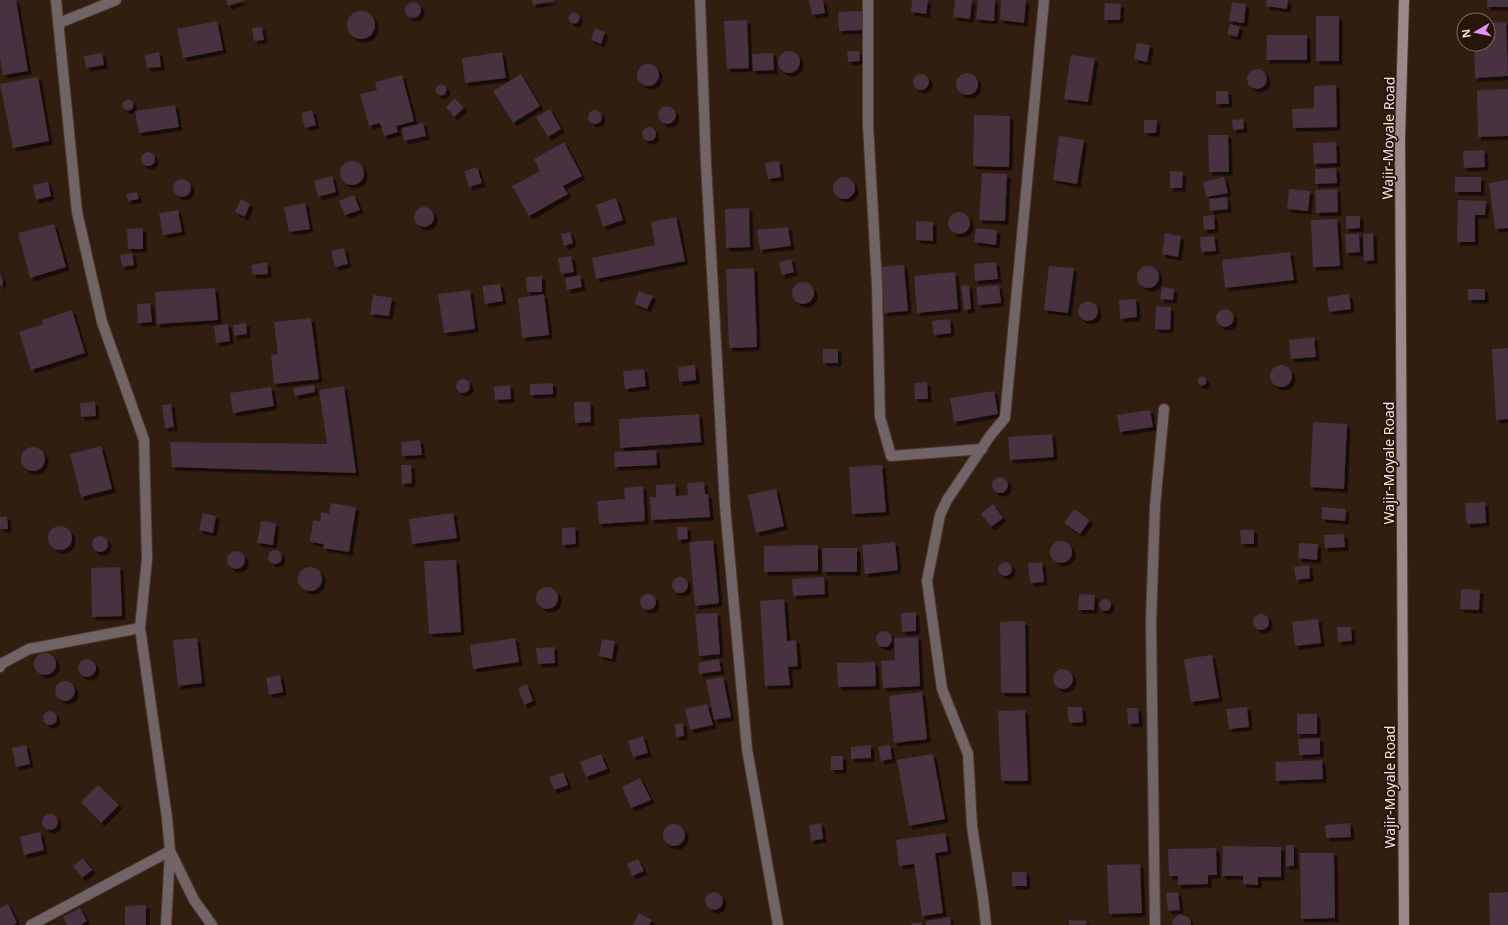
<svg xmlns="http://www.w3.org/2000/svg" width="1508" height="925" viewBox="0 0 1508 925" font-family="'Noto Sans',sans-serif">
<defs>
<filter id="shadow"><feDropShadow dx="3.5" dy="3.5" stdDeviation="0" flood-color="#0009"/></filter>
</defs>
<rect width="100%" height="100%" fill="#321d11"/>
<g fill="#47303f" filter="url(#shadow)">
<polygon points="0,0 16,0 28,71 3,75 0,57"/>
<polygon points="226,0 246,0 228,6"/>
<polygon points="532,0 554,0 554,1 533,5"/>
<polygon points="809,0 823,0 825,13 812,15"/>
<polygon points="912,0 928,0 926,14 911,12"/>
<polygon points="955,0 972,0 970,19 953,17"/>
<polygon points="978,0 995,0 994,21 976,19"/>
<polygon points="1001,0 1026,0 1024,23 1000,20"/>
<polygon points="1267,0 1288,0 1287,9 1266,6"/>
<rect x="1487" y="0" width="21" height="7"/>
<circle cx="413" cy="10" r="8"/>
<polygon points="1232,2 1246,4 1244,23 1229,21"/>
<polygon points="1105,3 1121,4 1120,20 1104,20"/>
<polygon points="862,11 862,30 839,31 838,12"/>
<circle cx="361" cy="25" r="14"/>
<circle cx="574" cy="18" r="5.5"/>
<rect x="1316" y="16" width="23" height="45"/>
<polygon points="747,20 749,68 727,69 724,21"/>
<polygon points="217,21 223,50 183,58 177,29"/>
<polygon points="1506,22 1508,76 1475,78 1474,44 1488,44 1488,23"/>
<polygon points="1230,24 1240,27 1237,37 1227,34"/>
<polygon points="262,27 264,40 254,41 252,28"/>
<polygon points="595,28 605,32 601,44 591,40"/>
<polygon points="1267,35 1307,35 1307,60 1266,60"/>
<polygon points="1137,43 1150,45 1147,62 1134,59"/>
<polygon points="847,51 859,51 860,61 848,62"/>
<circle cx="789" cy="62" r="11"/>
<polygon points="159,52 161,67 147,68 145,55"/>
<polygon points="502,52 506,78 465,83 462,58"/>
<polygon points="102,53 104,65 86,68 84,56"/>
<polygon points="773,53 774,70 753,71 752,54"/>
<polygon points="1071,55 1095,58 1088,102 1064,99"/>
<circle cx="648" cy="75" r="11"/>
<circle cx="1257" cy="79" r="10"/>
<circle cx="967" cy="84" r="11"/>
<polygon points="521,74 540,106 513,123 493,91"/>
<circle cx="921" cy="82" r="8"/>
<polygon points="402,75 414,121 396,126 398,132 384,136 380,123 369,126 360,94 377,90 375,82"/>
<polygon points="38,77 49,141 13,148 0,84"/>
<circle cx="441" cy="90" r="5.5"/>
<polygon points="1336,85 1337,127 1293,128 1292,109 1314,108 1314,86"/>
<polygon points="1508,89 1508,136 1478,137 1477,90"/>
<polygon points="1216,91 1228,91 1229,104 1216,104"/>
<polygon points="455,98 464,108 454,117 446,107"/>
<circle cx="128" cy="105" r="5.5"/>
<polygon points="175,105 179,127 139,133 135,111"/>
<circle cx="667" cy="115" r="9"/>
<polygon points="550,109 561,129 548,137 536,117"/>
<circle cx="595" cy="117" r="7"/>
<polygon points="312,110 316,125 305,128 301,113"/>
<polygon points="974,115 1010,116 1009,167 973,166"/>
<polygon points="1243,119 1244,129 1233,130 1232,120"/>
<polygon points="1144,120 1157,120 1156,133 1144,133"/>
<polygon points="423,123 426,136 404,141 402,128"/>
<circle cx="649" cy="134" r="7"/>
<polygon points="1208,135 1228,135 1229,172 1209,172"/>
<polygon points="1059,136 1084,140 1077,184 1053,180"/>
<polygon points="564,142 582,176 563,186 568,194 529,216 512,186 540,171 534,159"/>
<polygon points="1336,142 1337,163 1314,164 1313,143"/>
<polygon points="1484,150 1485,167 1464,168 1463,151"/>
<circle cx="148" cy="159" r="7"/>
<circle cx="352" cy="173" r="12"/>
<polygon points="779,161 781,177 768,179 765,163"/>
<polygon points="477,167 482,183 469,187 464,171"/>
<polygon points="1336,168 1337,183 1315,184 1315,169"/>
<polygon points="1170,171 1183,172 1182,188 1170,188"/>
<polygon points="982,173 1007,174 1005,221 979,220"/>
<polygon points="332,176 336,192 318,197 314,181"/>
<polygon points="1224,177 1228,193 1206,197 1203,182"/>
<rect x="1455" y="177" width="26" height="15"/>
<circle cx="844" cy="188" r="11"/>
<circle cx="182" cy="188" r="9"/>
<polygon points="1508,180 1508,228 1495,229 1489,183"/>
<polygon points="48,182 51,196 36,200 33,185"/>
<polygon points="1289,189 1310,191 1308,211 1287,209"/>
<polygon points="1337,189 1338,212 1316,213 1315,190"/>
<polygon points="137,192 139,199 128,201 126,194"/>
<polygon points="354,195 360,210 345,215 339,201"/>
<polygon points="1227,197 1228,209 1210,211 1209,199"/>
<polygon points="616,198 623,220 603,227 596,205"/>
<polygon points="241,199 250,204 245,217 235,212"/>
<polygon points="1458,200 1486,201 1485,215 1475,215 1475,242 1457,242"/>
<polygon points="305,203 310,229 289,232 284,207"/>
<circle cx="424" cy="217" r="10"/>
<polygon points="749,208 750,247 726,248 725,209"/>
<polygon points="178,210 182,232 163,235 159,213"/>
<circle cx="959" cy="223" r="11"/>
<polygon points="1214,215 1215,229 1204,230 1203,216"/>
<polygon points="1346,216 1360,216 1360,228 1346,229"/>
<polygon points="676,217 685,261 596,279 592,258 655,245 651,222"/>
<polygon points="1337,219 1340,266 1313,267 1311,220"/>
<polygon points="916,221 933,222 933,241 916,240"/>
<polygon points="54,224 66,267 30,278 18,233"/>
<polygon points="788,227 791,246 760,250 757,230"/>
<polygon points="143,228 143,249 128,249 127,229"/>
<polygon points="976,228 997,230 996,245 974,242"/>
<polygon points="570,232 573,243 564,246 561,234"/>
<polygon points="1165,233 1181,236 1178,257 1162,254"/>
<polygon points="1373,233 1374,260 1364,261 1363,234"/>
<polygon points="1345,234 1359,234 1360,252 1346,253"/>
<polygon points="1214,236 1216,251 1201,252 1200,237"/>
<polygon points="344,248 348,264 335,267 331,251"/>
<polygon points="1290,252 1294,280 1225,288 1222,260"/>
<polygon points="132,253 134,265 122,267 120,255"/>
<polygon points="571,256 574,272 561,274 558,258"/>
<polygon points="791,259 794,272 782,275 779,262"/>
<polygon points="267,262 268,274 253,275 251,265"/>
<polygon points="996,262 998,279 975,281 974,264"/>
<polygon points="904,265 908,311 884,313 881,267"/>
<polygon points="1049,266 1074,268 1068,313 1044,310"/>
<circle cx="1148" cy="277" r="11"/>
<polygon points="754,268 757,347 729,348 726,269"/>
<polygon points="955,272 958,309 917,313 914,276"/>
<polygon points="0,273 3,282 0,287"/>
<polygon points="580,275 582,287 567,290 565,278"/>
<polygon points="542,276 542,292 527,292 526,277"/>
<circle cx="803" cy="293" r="11"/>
<polygon points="500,284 503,301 485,304 482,286"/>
<polygon points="969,285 971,309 964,310 961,286"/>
<polygon points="999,285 1001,303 978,305 976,287"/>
<polygon points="1162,287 1174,289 1173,300 1160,299"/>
<polygon points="215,288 218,320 157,324 155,292"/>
<rect x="1468" y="289" width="17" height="11"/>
<polygon points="470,290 475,329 444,333 438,294"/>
<polygon points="639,291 653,296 647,309 634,304"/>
<polygon points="544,294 549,335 522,338 518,298"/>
<polygon points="1349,294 1351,309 1329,312 1327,297"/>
<polygon points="373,295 392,298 389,316 370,314"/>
<polygon points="1136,299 1137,317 1120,319 1119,300"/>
<circle cx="1088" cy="311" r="10"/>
<polygon points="150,303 152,322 138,323 137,304"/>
<polygon points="1156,306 1171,307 1170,330 1155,329"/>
<circle cx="1225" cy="318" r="9"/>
<polygon points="72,310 85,353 31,370 19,332 43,324 42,320"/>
<polygon points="311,318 319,379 274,384 271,355 278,354 274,322"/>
<polygon points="950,319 951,333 934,335 932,321"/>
<polygon points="246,323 247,334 234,336 233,325"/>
<polygon points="228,324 230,341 216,343 214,326"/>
<polygon points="1314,337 1316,357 1291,359 1289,340"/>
<polygon points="1508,348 1508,419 1496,420 1492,349"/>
<rect x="823" y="349" width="15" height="14"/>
<polygon points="695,365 696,380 679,382 678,367"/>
<circle cx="1281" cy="376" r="11"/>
<polygon points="644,369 646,386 625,389 623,371"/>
<circle cx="1202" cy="381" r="4.5"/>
<circle cx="463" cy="386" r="7"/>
<polygon points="927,382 928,399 915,399 914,383"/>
<polygon points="553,383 553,394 530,395 530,384"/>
<polygon points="314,385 315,392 295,396 293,388"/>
<polygon points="510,385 511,399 495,400 494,387"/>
<polygon points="344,386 356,473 172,467 170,442 327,444 319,390"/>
<polygon points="271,387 274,406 233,413 230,393"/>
<polygon points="994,391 998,414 954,422 950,398"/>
<polygon points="95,402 96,416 81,417 80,403"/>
<polygon points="574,402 590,402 591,422 575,423"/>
<polygon points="171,404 174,427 165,428 162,405"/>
<polygon points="1150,410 1153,427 1120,432 1117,415"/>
<polygon points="699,414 701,442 620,448 619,419"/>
<polygon points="1313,422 1347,424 1344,489 1310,487"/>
<polygon points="1052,434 1054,457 1010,460 1008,437"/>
<polygon points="420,440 422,455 402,456 401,442"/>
<polygon points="101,446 112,489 81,497 70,454"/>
<circle cx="33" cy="459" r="12"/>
<polygon points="656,450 657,465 615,467 614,452"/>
<polygon points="401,465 411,465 412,483 402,484"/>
<polygon points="882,465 886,512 852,514 849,467"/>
<circle cx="1000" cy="485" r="8"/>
<polygon points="704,482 705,494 708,494 710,517 651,520 650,497 656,497 656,485 675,484 676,496 688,495 687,483"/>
<polygon points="643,486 645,521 599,524 597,501 625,499 624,488"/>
<polygon points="776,489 784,526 756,533 748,495"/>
<polygon points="1485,502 1486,523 1467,524 1465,503"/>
<polygon points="331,503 356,507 349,552 323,548 324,544 310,542 313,520 320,521 321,512 329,514"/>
<polygon points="993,504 1003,518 991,527 981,514"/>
<polygon points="1322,507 1346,509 1345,521 1322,519"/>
<polygon points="1074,509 1090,520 1080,534 1064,523"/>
<polygon points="203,513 216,516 213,533 199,530"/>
<polygon points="453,513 457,538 412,544 409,519"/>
<polygon points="7,516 8,529 0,529 0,517"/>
<polygon points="261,521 276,523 273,545 257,543"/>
<circle cx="60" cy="538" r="12"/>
<polygon points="575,527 576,544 562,545 562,528"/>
<polygon points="677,527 687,527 688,539 678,540"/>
<polygon points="1240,530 1254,530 1254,544 1241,544"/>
<polygon points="1344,534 1345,547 1325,548 1324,535"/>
<circle cx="100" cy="544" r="8"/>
<polygon points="713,540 719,603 695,606 689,542"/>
<circle cx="1061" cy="552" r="11"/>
<polygon points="895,542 898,570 865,574 862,545"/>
<polygon points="1299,543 1318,544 1317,560 1298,558"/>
<polygon points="818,545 818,571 764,572 764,546"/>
<polygon points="822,548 857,548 857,572 823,572"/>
<circle cx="275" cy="557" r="7"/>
<circle cx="236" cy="560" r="9"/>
<polygon points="456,560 461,632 429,634 424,561"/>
<circle cx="1005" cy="569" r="7"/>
<polygon points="1042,562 1044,582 1030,583 1028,563"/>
<polygon points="1309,565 1310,578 1296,580 1294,567"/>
<circle cx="310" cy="579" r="12"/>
<polygon points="120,567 122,616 92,617 91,568"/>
<polygon points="824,577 825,594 793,596 792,579"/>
<circle cx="680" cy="585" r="8"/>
<circle cx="547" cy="598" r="11"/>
<polygon points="1461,589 1480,590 1479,610 1460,609"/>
<polygon points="1079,594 1095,595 1094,610 1078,610"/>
<circle cx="648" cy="602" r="8"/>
<circle cx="1105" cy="605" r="6"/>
<polygon points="784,599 787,641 796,640 798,666 788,667 790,685 765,686 760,601"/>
<polygon points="916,612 916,631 902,632 901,613"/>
<polygon points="717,613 720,654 699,656 695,614"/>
<circle cx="1261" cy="622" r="8"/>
<polygon points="1318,619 1321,643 1295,646 1292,622"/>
<polygon points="1016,621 1025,622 1026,693 1001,693 1000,622"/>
<polygon points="1337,627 1351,627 1352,641 1338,642"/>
<circle cx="884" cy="639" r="8"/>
<polygon points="918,637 920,686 883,688 881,661 895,660 894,638"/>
<polygon points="197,638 202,683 178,686 173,640"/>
<polygon points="515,638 519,662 473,669 470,645"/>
<polygon points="602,639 615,641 612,659 599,656"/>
<polygon points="554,647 555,663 538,664 536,648"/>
<circle cx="45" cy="664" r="11"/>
<polygon points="1212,655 1219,698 1191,702 1184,659"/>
<circle cx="87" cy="668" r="9"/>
<polygon points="719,659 721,671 699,674 698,663"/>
<polygon points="875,662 876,686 838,687 837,663"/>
<circle cx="1063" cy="679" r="10"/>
<polygon points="280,675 283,692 269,695 266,678"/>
<polygon points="723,677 731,717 714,720 706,680"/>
<circle cx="65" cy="691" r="10"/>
<polygon points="527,684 533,701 524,705 518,688"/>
<polygon points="922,692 927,739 894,743 889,696"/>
<polygon points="707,704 713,725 690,730 685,709"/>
<polygon points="1067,707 1082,707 1083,722 1069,723"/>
<polygon points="1247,707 1249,727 1229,729 1226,709"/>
<polygon points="1127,708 1138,708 1139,723 1128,724"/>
<polygon points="1025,710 1028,781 1001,781 998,711"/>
<circle cx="50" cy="718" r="7"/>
<rect x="1297" y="714" width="20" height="20"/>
<polygon points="683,723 684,736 676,737 675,724"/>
<polygon points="643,736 648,753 633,757 628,741"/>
<polygon points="1320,738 1320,754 1299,755 1298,739"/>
<polygon points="26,745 30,764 16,767 12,748"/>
<polygon points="871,745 871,758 851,759 851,747"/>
<polygon points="890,745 892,759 881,761 878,747"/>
<polygon points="601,754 607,769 586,777 580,762"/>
<polygon points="933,754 945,819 909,826 897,760"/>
<rect x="831" y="756" width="12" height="14"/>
<polygon points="1322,760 1323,779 1276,781 1275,762"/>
<polygon points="563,772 568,785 554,790 549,777"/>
<polygon points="640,778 651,800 631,808 622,787"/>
<polygon points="98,785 119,805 101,823 81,802"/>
<circle cx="50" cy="822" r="8"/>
<polygon points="821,823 823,839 811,841 809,825"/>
<polygon points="1350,823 1351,837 1326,838 1325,825"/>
<circle cx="674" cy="835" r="11"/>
<polygon points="40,832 44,850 24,855 20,837"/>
<polygon points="945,833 948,851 935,853 943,913 922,916 914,864 899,866 896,840"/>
<rect x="1286" y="845" width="8" height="21"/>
<polygon points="1223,846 1281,847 1281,877 1258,877 1258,885 1243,884 1243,876 1222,876"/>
<polygon points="1216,848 1217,875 1208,875 1208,884 1178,885 1178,876 1169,876 1168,849"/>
<polygon points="1300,853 1334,853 1335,918 1301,919"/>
<polygon points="83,858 92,870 82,878 73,866"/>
<polygon points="638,859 644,871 632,876 627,864"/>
<polygon points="1140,864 1142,913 1109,914 1107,865"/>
<polygon points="1012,872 1026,872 1027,886 1012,886"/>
<polygon points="1178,892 1180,910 1168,911 1166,893"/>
<polygon points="1508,892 1508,925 1490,925 1489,893"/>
<circle cx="714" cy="901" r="9"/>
<polygon points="8,904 17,923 13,925 0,925 0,908"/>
<polygon points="146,905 146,925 125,925 125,906"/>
<polygon points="80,908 87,921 80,925 67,925 63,917"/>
<polygon points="639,913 652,920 649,925 633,925"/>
<polygon points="1179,914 1188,917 1191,922 1191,925 1172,925 1173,920"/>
<polygon points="950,917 951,925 926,925 926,921"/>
<polygon points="1069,920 1087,921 1086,925 1069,925"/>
<polygon points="922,922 922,925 912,925 911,923"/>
</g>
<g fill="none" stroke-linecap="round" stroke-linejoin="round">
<g stroke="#4e392e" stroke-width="12">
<g id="minor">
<polyline points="56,0 77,212 102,322 144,440 147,559 140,628 167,818 170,851 194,900 212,925"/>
<polyline points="700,0 706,164 725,506 747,749 778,925"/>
<polyline points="868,0 868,125 877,285 880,417 891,456 982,449"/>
<polyline points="59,23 116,0"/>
<polyline points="0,667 1,664 29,649 140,628"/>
<polyline points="31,925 170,851"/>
<polyline points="166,925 170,853"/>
<polyline points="986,925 983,898 972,826 968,754 942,689 927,581 940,515 947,500 990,436 1005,418 1044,0"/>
<polyline points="1155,925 1151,622 1155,506 1164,409"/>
</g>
</g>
<g stroke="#4e392e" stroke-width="12">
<polyline id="secondary" points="1404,925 1400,138 1404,0"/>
</g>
<use href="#minor" stroke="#716466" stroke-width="10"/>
<use href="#secondary" stroke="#9e888c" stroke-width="10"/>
</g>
<g text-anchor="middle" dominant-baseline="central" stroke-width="3.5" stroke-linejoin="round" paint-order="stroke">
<g font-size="14" fill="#f7e8e0" stroke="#281408">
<text transform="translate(1388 138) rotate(-89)">Wajir-Moyale Road</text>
<text transform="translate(1388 463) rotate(-90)">Wajir-Moyale Road</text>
<text transform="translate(1389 787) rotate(-90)">Wajir-Moyale Road</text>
</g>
</g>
<g transform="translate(1476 32) rotate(261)"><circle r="19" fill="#281408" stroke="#7b695e"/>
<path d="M0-3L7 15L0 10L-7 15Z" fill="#e98efe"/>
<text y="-6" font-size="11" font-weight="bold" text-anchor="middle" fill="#f7e8e0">N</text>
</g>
</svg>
